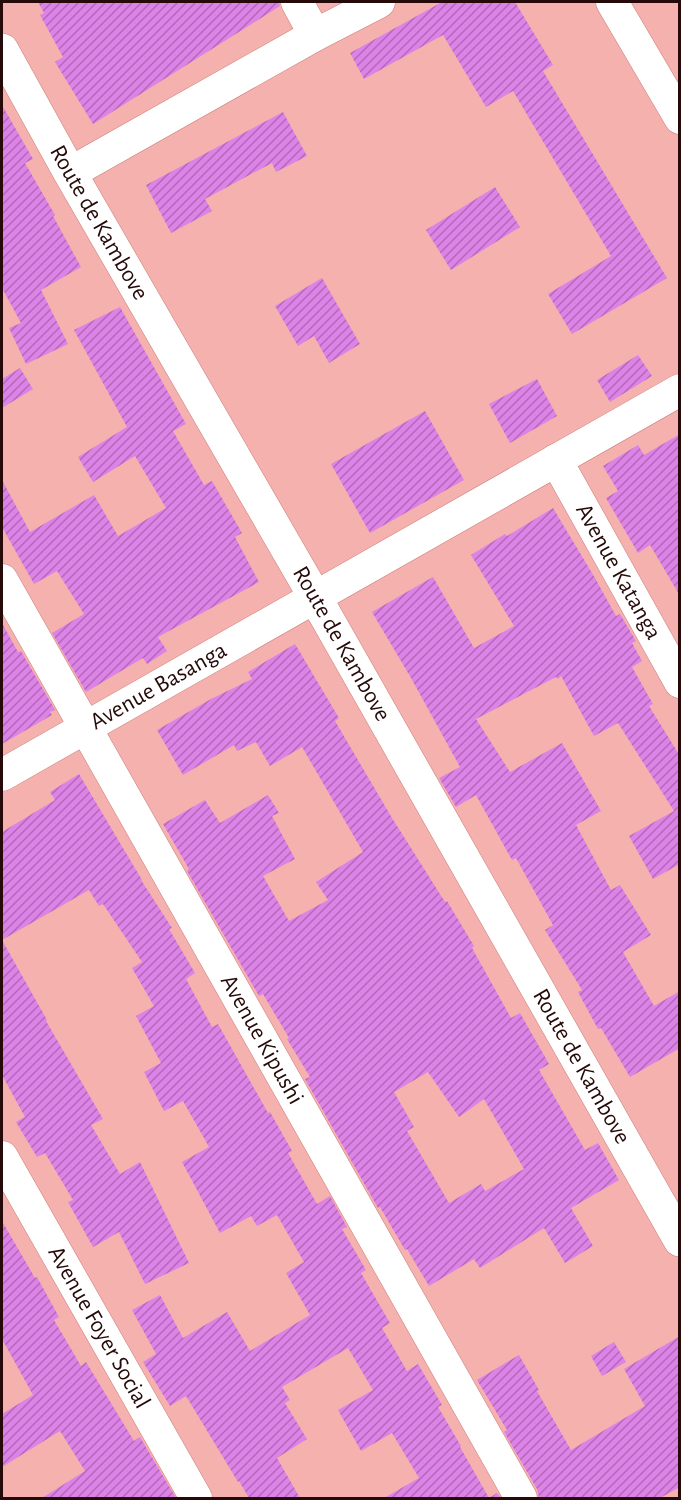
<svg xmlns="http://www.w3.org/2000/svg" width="681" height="1500" viewBox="0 0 681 1500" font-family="'Alegreya Sans',sans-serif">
<defs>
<pattern id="building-hatch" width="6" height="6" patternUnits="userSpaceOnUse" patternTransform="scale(1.5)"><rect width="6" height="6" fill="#dd83e7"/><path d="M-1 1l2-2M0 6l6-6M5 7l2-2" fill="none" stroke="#b369b9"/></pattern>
</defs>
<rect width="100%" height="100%" fill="#f5b1ad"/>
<g fill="url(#building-hatch)" fill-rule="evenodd">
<polygon points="38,2 279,2 280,6 93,124 55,62 63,57 40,15 44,13"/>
<polygon points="442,2 515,2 553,65 543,71 667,278 572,334 548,294 611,256 513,91 486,107 443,35 364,79 350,53"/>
<polygon points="2,105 33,159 25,163 55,215 53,216 81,267 41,290 68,344 26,364 9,328 21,323 2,288"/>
<polygon points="283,112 307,156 276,172 272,163 205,199 212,211 171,233 146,185"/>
<polygon points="495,187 520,227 451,270 426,230"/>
<polygon points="322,278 360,344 329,363 314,336 298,346 275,306"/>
<polygon points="120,307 186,424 173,431 204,485 212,481 242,533 235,537 259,582 158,637 167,651 147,664 143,658 86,692 52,633 84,614 57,571 34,584 2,527 2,480 30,532 94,495 118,536 166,508 135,456 93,482 78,457 127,427 74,330"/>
<polygon points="638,355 652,376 610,402 597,380"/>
<polygon points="20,368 33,389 2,408 2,379"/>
<polygon points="537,379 557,416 510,443 489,404"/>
<polygon points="425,411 464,480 370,533 331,464"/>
<polygon points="680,434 680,596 650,545 638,553 606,498 618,491 603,466 638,445 644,455"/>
<polygon points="553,508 595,578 616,616 620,614 636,641 632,643 642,661 632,667 653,704 649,706 680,756 680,864 653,879 629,836 674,811 618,723 594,736 561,676 558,679 556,677 476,719 510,772 562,743 601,811 576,825 611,890 620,885 651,935 623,952 654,1006 680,991 680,1048 630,1077 601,1028 598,1029 578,992 582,990 545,930 553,925 516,858 512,860 476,795 456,807 439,778 460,767 411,678 372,612 433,577 474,648 514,626 471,555 505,534 507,536"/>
<polygon points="2,623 18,652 21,651 55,710 50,712 52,715 2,744"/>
<path d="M295 644 339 718 335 721 392 818 445 902 447 901 474 946 472 948 511 1018 520 1013 549 1064 539 1070 585 1150 598 1143 619 1180 571 1208 593 1246 565 1263 544 1228 480 1268 474 1259 429 1286 407 1249 405 1250 380 1207 378 1208 305 1079 310 1077 287 1039 289 1038 263 994 259 996 187 871 189 869 163 824 205 800 220 823 268 795 279 813 272 816 295 859 263 876 289 921 328 900 316 882 363 852 302 747 270 766 256 742 237 751 234 745 183 775 157 730 211 699 252 679 248 672ZM428 1072 459 1117 484 1099 524 1169 485 1191 481 1184 449 1203 407 1131 414 1127 394 1092Z"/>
<polygon points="79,774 142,880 141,880 172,928 169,929 195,973 186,979 212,1027 218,1024 268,1113 270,1112 292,1151 288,1153 317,1204 330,1196 347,1227 342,1229 366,1270 361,1273 390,1323 382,1328 407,1371 418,1364 442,1405 438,1407 461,1446 460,1447 489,1498 497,1493 501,1498 384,1498 419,1478 392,1433 361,1451 338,1410 373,1390 348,1348 282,1387 290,1400 285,1403 307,1439 277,1458 300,1498 249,1498 239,1481 238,1482 186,1396 170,1406 143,1362 156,1354 132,1310 160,1295 183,1338 227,1312 250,1351 310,1315 286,1273 304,1262 277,1215 257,1226 251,1216 220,1233 182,1162 209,1147 183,1101 164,1111 144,1072 161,1063 136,1016 154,1006 132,968 142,962 103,904 99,906 89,890 2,940 47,1020 46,1021 103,1119 91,1125 120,1174 140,1162 189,1263 145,1284 119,1232 93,1247 68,1202 73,1200 45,1153 37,1157 16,1122 25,1117 2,1075 2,832 55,800 50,792"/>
<polygon points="2,1221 35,1278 37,1277 59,1317 54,1320 81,1366 86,1362 134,1441 140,1437 176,1498 42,1498 85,1471 60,1431 2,1467 2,1414 33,1395 2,1339"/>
<polygon points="680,1336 680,1487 660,1498 539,1498 537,1489 504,1432 507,1430 477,1380 519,1355 539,1390 537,1391 571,1450 645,1406 624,1369"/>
<polygon points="614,1342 626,1362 602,1376 591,1356"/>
</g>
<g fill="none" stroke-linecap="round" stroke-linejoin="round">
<g stroke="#cd7d79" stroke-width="33">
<g id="minor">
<polyline points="297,2 315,35"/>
<polyline points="612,2 680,118"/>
<polyline points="70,173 315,35 379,2"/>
<path id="s1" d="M556 460 680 682"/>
<path id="s2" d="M2 580 521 1498"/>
<path id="s3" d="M2 775 680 390"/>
<path id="s4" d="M2 1157 196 1498"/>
</g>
</g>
<g stroke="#cd7d79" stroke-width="34">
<g id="tertiary">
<path id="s5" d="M2 50 70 173 315 597 680 1240"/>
</g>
</g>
<use href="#minor" stroke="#fff" stroke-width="32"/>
<use href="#tertiary" stroke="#fff" stroke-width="33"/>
</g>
<g text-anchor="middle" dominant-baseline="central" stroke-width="4.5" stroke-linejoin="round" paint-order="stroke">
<g font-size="24" fill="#260909" stroke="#f9dedc">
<text stroke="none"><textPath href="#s5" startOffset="198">Route de Kambove</textPath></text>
<text stroke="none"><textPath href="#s1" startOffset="128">Avenue Katanga</textPath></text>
<text stroke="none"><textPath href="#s5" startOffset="684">Route de Kambove</textPath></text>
<text stroke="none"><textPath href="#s3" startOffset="180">Avenue Basanga</textPath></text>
<text stroke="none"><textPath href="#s2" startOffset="528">Avenue Kipushi</textPath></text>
<text stroke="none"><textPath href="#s5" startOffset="1170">Route de Kambove</textPath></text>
<text stroke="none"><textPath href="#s4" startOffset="196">Avenue Foyer Social</textPath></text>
</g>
</g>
<rect width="681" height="1500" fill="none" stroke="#260909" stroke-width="6"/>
</svg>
